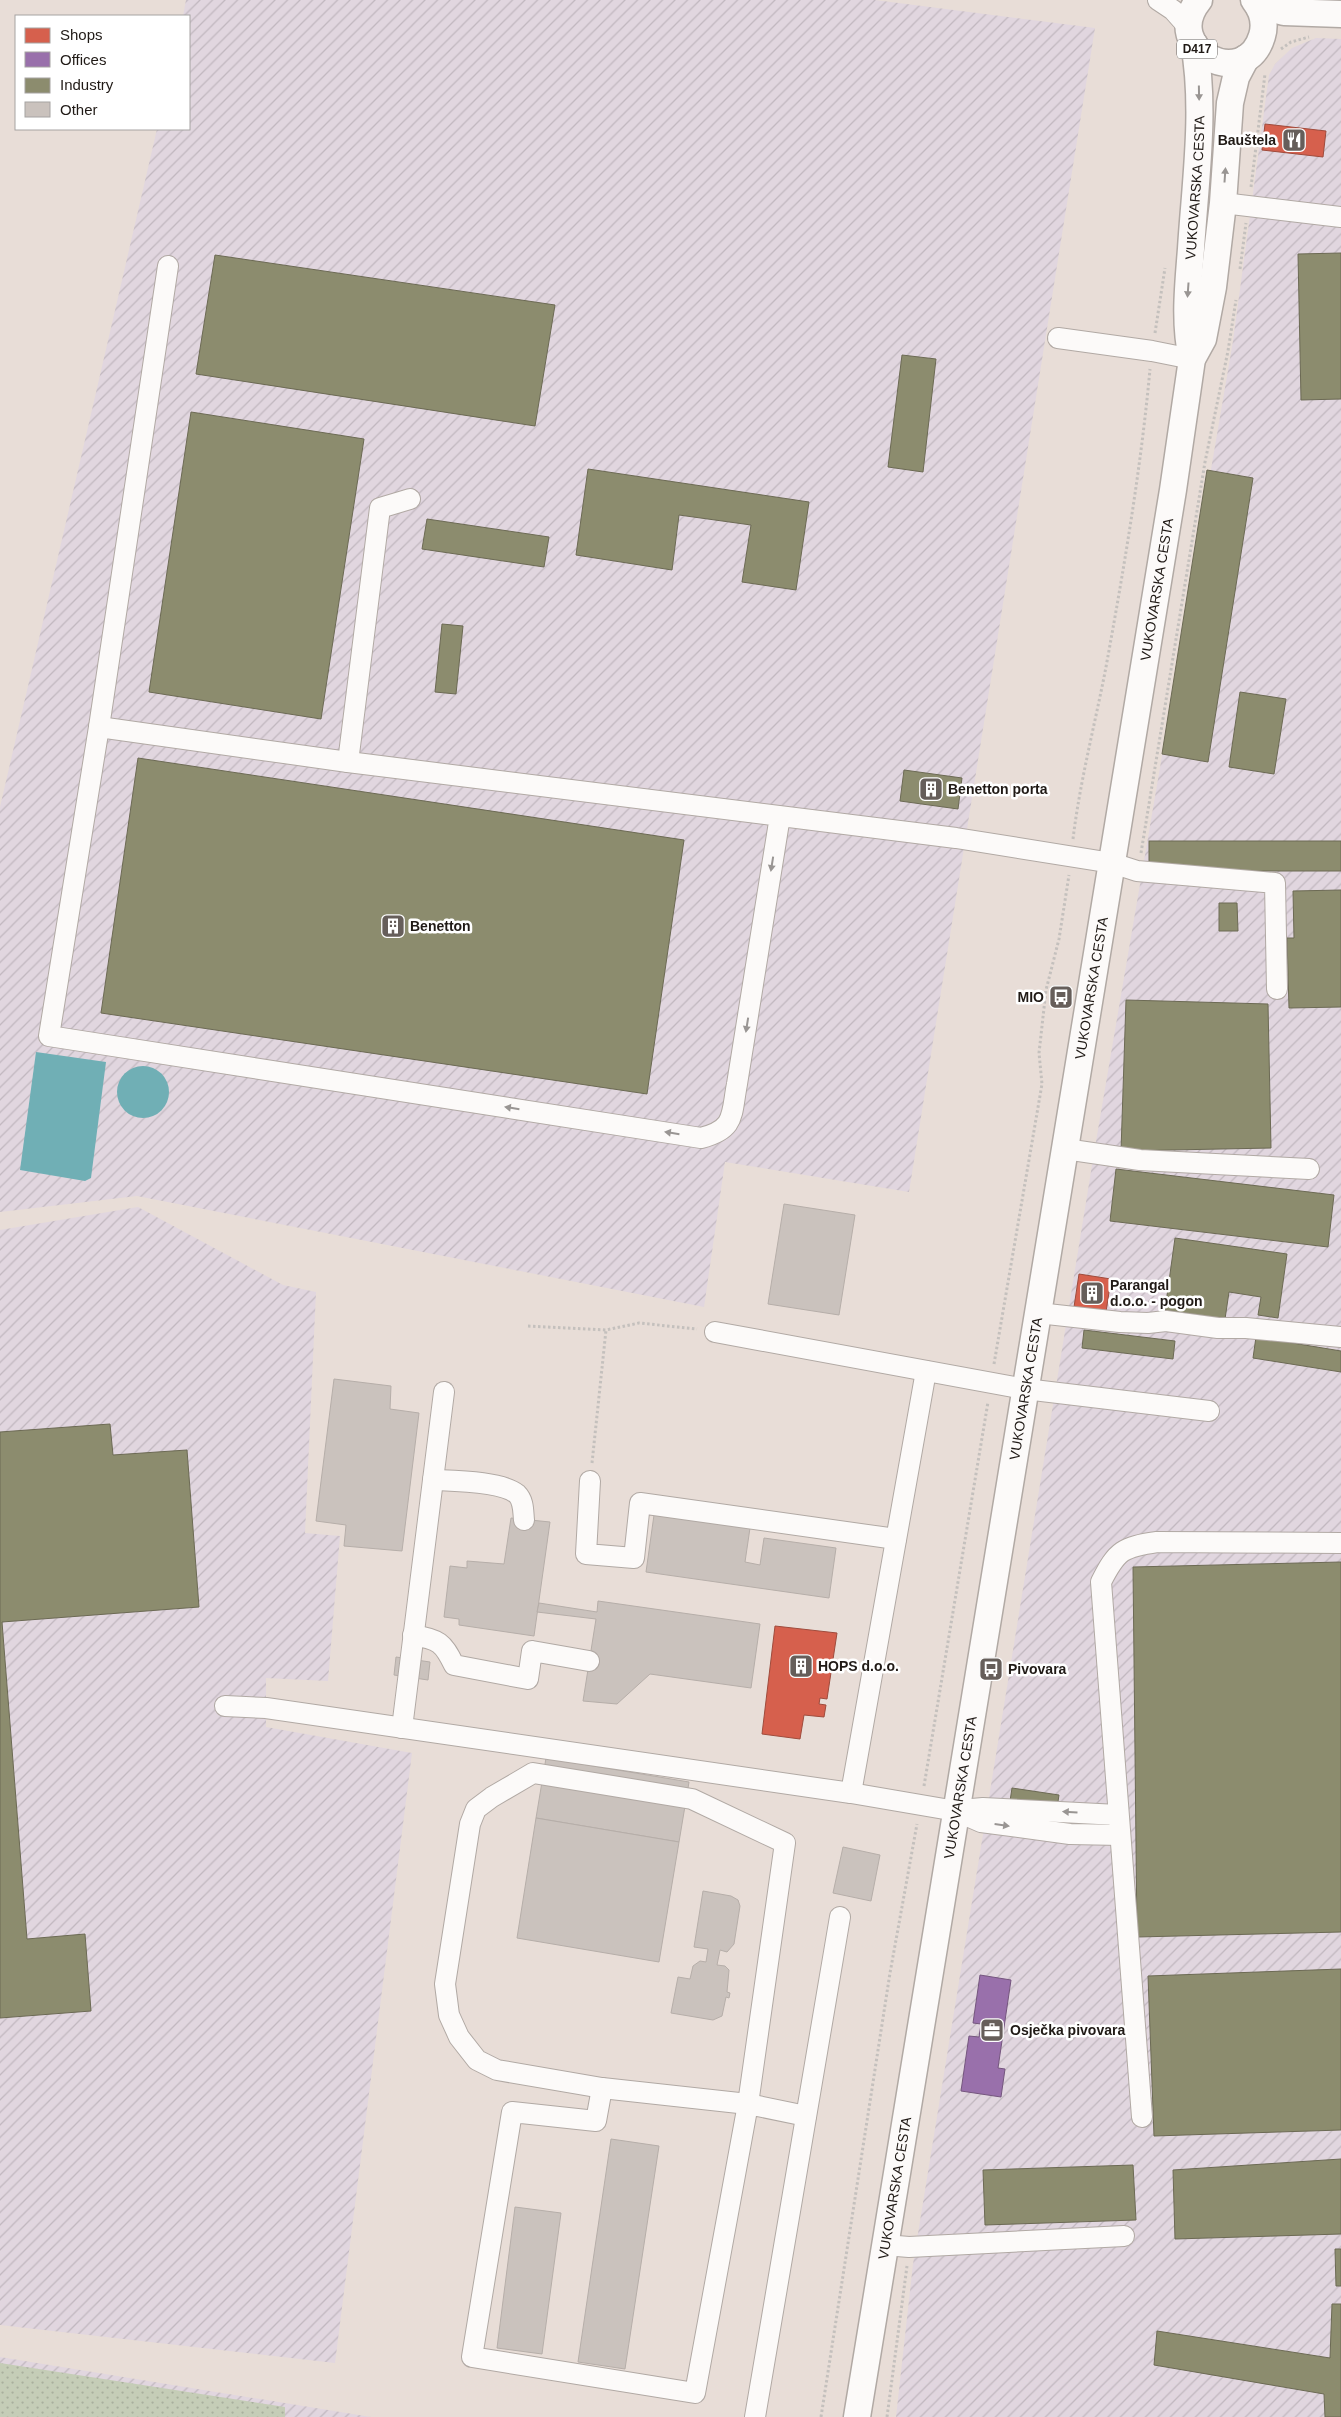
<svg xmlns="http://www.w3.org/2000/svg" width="1341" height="2417" viewBox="0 0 1341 2417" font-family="Helvetica,sans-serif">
<defs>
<pattern id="industrial-furrows" width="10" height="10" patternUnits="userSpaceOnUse" patternTransform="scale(1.25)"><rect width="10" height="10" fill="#e1d6df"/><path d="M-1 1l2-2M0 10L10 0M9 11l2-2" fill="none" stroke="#c1b7bf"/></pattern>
<pattern id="grass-dots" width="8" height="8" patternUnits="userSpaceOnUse" patternTransform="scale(1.25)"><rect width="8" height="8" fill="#c5cdb7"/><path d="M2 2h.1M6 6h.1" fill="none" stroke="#a9af9d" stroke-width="1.8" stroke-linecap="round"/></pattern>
</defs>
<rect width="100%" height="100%" fill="#e8ddd7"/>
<g fill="url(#industrial-furrows)">
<polygon points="186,0 875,0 1095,28 909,1192 725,1162 704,1307 137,1196 0,1212 0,807 157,129 189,129 189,16 183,16"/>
<polygon points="1316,38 1341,39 1341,2417 896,2417 913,2264 1094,1153 1233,341 1269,75 1275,64 1292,48"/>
<polygon points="138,1207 283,1285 316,1292 305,1533 340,1536 328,1681 266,1678 266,1727 412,1753 335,2363 0,2325 0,1230"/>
<polygon points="0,2357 371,2417 0,2417"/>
</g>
<polygon fill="url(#grass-dots)" points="0,2363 285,2407 285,2417 0,2417"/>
<g fill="#70afb5">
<polygon points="36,1052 106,1062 91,1178 85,1181 20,1170"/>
<circle cx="143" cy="1092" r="26"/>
</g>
<g fill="#d6604d" stroke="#9f4b3c">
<polygon points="1265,124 1326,131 1323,157 1262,150"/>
<polygon points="1079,1274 1111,1279 1106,1312 1074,1307"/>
<polygon points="775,1626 837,1633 827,1699 820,1698 819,1704 826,1705 824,1717 804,1715 800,1739 762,1734"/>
</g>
<polygon fill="#9970ab" stroke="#75567e" points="980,1975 1011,1980 998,2068 1005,2069 1001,2097 961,2091 969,2036 979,2037 981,2024 973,2023"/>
<g fill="#8c8c6e" stroke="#6c6a54">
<polygon points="1341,253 1341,399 1301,400 1298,254"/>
<polygon points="215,255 555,305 535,426 196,374"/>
<polygon points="902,355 936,359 923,472 888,467"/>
<polygon points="191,412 364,439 321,719 149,692"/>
<polygon points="588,469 809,502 796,590 742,582 751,525 679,515 672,570 576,555"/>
<polygon points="1207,470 1253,478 1208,762 1162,754"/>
<polygon points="427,519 549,537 544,567 422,549"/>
<polygon points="442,624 463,626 456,694 435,692"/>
<polygon points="1240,692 1286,699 1274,774 1229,767"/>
<polygon points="138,758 684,840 647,1094 101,1013"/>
<polygon points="904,770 962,778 958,809 900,801"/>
<rect x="1149" y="841" width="192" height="30"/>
<polygon points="1341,890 1341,1007 1289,1008 1287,938 1294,938 1293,891"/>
<polygon points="1219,903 1237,903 1238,931 1219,931"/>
<polygon points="1126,1000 1268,1004 1271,1148 1121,1151"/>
<polygon points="1116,1169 1334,1195 1328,1247 1110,1221"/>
<polygon points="1175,1238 1287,1254 1278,1318 1258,1315 1261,1297 1229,1292 1225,1319 1165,1310"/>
<polygon points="1084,1330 1175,1341 1173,1359 1082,1348"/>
<polygon points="1256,1337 1341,1351 1341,1372 1253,1358"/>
<polygon points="110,1424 113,1455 187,1450 199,1607 2,1622 27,1939 85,1934 91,2011 0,2018 0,1432"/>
<polygon points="1341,1562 1341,1932 1137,1937 1133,1567"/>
<polygon points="1012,1788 1059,1795 1052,1841 1005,1834"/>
<polygon points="1341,1969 1341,2130 1154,2136 1148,1976"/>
<polygon points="1341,2159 1341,2234 1175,2239 1173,2170"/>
<polygon points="1133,2165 1136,2220 985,2225 983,2170"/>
<polygon points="1335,2249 1341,2249 1341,2286 1336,2286"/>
<polygon points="1332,2304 1341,2304 1341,2417 1325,2417 1324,2394 1154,2365 1157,2331 1330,2358"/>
</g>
<g fill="#cac2bd" stroke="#b6aea9">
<polygon points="784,1204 855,1215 839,1315 768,1304"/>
<polygon points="334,1379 391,1386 390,1409 419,1413 402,1551 344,1546 346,1525 316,1521"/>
<polygon points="654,1515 750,1528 745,1562 760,1565 764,1538 836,1548 829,1598 646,1572"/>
<polygon points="511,1518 550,1522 534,1636 459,1625 459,1619 444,1617 450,1566 467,1568 467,1561 504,1564"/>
<polygon points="598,1601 760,1624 751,1688 650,1674 617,1704 583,1701 596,1619 537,1612 539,1603 597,1612"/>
<polygon points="396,1657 430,1662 428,1680 394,1675"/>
<polygon points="546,1758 689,1782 679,1842 536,1818"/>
<polygon points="536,1818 679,1842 659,1962 517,1938"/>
<polygon points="843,1847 880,1855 871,1901 833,1893"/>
<polygon points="703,1891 731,1896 738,1900 740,1906 734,1944 727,1952 720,1950 717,1965 725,1966 729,1970 727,1992 730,1993 729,1998 726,1997 722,2016 713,2020 671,2013 678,1977 690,1979 693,1966 700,1961 706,1962 708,1949 694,1947"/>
<polygon points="611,2139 659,2146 625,2369 578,2362"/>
<polygon points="515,2207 561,2213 542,2354 497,2348"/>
</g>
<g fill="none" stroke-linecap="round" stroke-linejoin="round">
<g stroke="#b1a9a4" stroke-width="22">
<g id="minor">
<polyline points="1158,0 1173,10 1189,28"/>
<polyline points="1223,203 1341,217"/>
<polyline points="1058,338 1152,351 1192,359"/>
<polyline points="99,727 168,266"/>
<polyline points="348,762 380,508 410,499"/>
<path d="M780 816 737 1084C731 1115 736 1129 701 1138L49 1036 99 727 348 762 956 838 1112 863 1137 871 1275 883 1277 989"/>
<polyline points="1065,1149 1140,1160 1309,1169"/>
<polyline points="1038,1313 1120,1322 1148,1323 1166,1321 1218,1328 1246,1328 1341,1337"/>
<polyline points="715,1332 1025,1389 1209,1411"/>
<path d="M433 1480C453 1481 501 1481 517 1494 524 1501 523 1511 524 1520"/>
<polyline points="590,1481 586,1554 634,1558 640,1503 896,1539"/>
<path d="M413 1635C439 1640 443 1642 454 1665L528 1679 532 1651 589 1661"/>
<polyline points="225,1706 266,1708 851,1793 956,1811 981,1822 1070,1834 1120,1835"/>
<polyline points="402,1728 444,1392"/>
<polygon points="533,1773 692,1799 785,1843 748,2104 602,2088 497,2070 477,2060 459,2037 449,2015 445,1984 470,1824 476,1809 492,1797"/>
<polyline points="851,1793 926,1371"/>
<polyline points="961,1810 983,1808 1118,1815"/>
<polyline points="602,2088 596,2121 512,2112 472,2357 695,2393 748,2104 806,2116"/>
<path d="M1142 2117 1101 1582C1117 1550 1123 1547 1157 1542L1341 1543"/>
<polyline points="885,2245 909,2247 1124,2236"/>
<polyline points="755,2417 840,1917"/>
</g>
</g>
<g stroke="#b1a9a4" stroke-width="29">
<g id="major">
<path d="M1199 0C1159 49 1245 93 1262 36 1266 23 1262 10 1254 0"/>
<polyline points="1258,5 1284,12 1341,14"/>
<path id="s1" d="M1192 359C1184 322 1188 287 1191 249 1195 184 1206 109 1194 44"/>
<path id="s2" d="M857 2417 1173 490 1192 359 1203 339 1213 287 1223 203 1230 103 1236 77 1246 58"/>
</g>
</g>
<g stroke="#c4c0bd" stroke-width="3" stroke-dasharray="2.5 2.5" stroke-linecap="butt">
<polyline points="1281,49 1291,42 1309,37"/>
<polyline points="1251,187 1265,74"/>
<polyline points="1240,269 1246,223"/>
<polyline points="1155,333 1165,268"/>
<path d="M1073 839C1080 781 1095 724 1106 667 1124 568 1141 468 1150 369"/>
<polyline points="1141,853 1205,462 1228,351 1236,300"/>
<polyline points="528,1326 606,1330 639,1323 697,1329"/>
<polyline points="994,1364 1042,1084 1039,1053 1046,990 1059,939 1069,875"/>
<polyline points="592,1463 606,1330"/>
<polyline points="924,1786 988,1402"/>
<polyline points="821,2417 890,1973 917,1824"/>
<polyline points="887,2417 907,2266"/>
</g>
<use href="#minor" stroke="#fcfaf9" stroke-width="20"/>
<use href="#major" stroke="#fcfaf9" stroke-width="26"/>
</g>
<defs><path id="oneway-solid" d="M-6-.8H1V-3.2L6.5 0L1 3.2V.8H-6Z" transform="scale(1.25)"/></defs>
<g fill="#999593">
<use href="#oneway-solid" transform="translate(1199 93) rotate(89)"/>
<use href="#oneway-solid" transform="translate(1225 175) rotate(-86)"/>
<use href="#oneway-solid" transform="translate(1188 290) rotate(94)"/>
<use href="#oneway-solid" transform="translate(772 864) rotate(99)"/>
<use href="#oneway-solid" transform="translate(747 1025) rotate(99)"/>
<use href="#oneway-solid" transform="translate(512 1108) rotate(-171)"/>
<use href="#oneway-solid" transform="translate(672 1133) rotate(-171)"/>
<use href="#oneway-solid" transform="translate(1070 1812) rotate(-177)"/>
<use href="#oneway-solid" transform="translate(1002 1825) rotate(8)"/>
</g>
<defs>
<g id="restaurant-square" transform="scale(1.25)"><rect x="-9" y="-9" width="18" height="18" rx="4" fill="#665e5a" stroke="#fff"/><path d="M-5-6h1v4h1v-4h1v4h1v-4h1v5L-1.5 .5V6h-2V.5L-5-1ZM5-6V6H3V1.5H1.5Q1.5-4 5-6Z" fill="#fff"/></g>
<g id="building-square" transform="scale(1.25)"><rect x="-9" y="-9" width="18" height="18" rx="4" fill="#665e5a" stroke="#fff"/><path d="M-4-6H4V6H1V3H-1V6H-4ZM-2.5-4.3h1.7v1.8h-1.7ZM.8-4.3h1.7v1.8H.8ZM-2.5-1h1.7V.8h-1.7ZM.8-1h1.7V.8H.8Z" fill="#fff"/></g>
<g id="bus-square" transform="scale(1.25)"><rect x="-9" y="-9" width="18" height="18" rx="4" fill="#665e5a" stroke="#fff"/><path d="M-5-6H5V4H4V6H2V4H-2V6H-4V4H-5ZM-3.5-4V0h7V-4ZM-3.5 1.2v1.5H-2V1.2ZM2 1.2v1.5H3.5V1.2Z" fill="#fff"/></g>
<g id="office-square" transform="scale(1.25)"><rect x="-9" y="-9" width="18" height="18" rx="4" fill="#665e5a" stroke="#fff"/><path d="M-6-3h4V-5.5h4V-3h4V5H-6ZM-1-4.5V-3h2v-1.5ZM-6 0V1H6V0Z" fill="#fff"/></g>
</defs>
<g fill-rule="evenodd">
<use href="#restaurant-square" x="1294" y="140"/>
<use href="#building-square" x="931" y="789"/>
<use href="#building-square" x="393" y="926"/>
<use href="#bus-square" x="1061" y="997"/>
<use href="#building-square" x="1092" y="1293"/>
<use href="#building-square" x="801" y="1666"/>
<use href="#bus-square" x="991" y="1669"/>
<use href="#office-square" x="992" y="2030"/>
</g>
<g text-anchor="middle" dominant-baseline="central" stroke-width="5" stroke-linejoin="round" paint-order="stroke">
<rect fill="#fff" stroke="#635f5c" stroke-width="1" x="1177" y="39.5" width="40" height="19" rx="4"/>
<g font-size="12" font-weight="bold" fill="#201a16">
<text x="1197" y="49">D417</text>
</g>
<g font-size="14" font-weight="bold" fill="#201a16" stroke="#fff" text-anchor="start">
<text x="1276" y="140" text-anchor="end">Bauštela</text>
<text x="948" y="789">Benetton porta</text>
<text x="410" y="926">Benetton</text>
<text x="1044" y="997" text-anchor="end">MIO</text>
<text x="1110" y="1285">Parangal<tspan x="1110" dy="16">d.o.o. - pogon</tspan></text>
<text x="818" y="1666">HOPS d.o.o.</text>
<text x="1008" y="1669">Pivovara</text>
<text x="1010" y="2030">Osječka pivovara</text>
</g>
<g font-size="14" fill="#201a16" stroke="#fff">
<text stroke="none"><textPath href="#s1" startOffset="172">VUKOVARSKA CESTA</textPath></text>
<text stroke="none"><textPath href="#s2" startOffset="1852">VUKOVARSKA CESTA</textPath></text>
<text stroke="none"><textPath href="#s2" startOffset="1448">VUKOVARSKA CESTA</textPath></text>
<text stroke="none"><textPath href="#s2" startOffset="1042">VUKOVARSKA CESTA</textPath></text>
<text stroke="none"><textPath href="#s2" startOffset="638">VUKOVARSKA CESTA</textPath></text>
<text stroke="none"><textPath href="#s2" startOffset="232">VUKOVARSKA CESTA</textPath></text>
</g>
</g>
<rect x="15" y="15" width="175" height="115" fill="#ffffff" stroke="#a6a3a2"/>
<rect x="25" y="28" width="25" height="15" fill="#d6604d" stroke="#a6a3a2"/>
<text x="60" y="40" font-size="15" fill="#201a16">Shops</text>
<rect x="25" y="52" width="25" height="15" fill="#9970ab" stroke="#a6a3a2"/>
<text x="60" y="65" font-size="15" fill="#201a16">Offices</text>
<rect x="25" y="78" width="25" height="15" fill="#8c8c6e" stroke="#a6a3a2"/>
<text x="60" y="90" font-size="15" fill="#201a16">Industry</text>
<rect x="25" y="102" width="25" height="15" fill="#cac2bd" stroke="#a6a3a2"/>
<text x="60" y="115" font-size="15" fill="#201a16">Other</text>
</svg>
